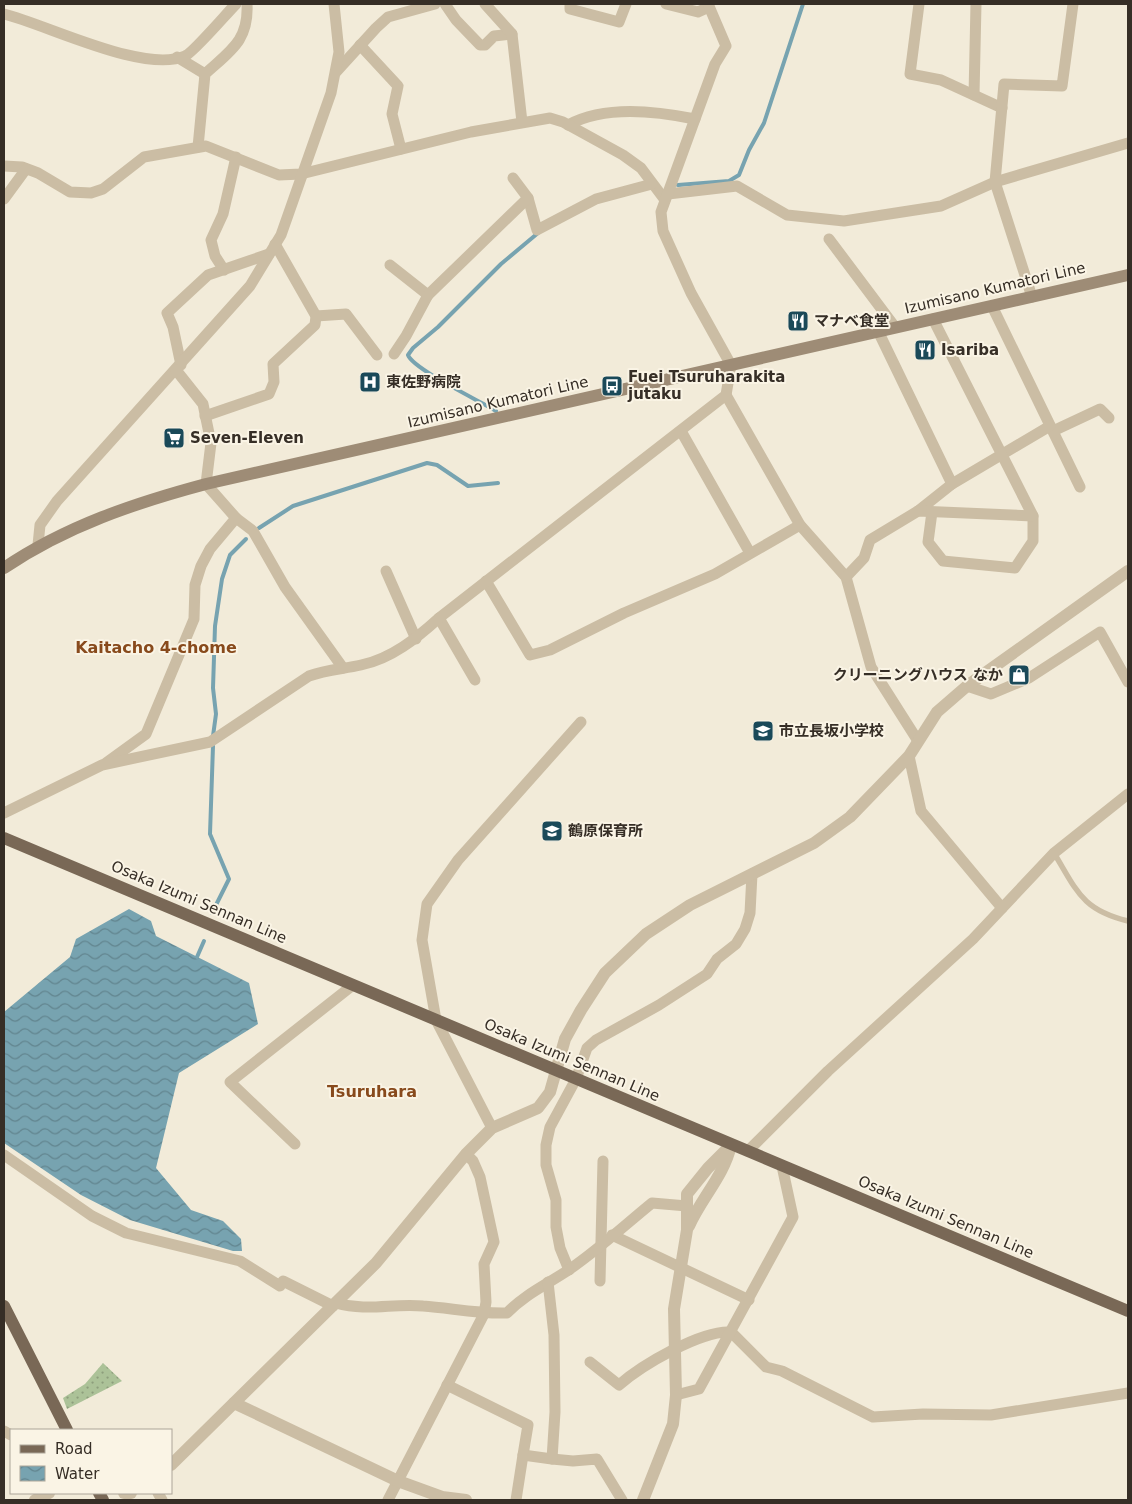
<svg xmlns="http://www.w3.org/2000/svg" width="1132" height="1504" viewBox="0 0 1132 1504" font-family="'DejaVu Sans','Noto Sans JP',sans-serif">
<defs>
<pattern id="park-dots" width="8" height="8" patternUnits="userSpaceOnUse" patternTransform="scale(1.25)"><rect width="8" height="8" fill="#acc298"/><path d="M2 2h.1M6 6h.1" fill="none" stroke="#8d9e7c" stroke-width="1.8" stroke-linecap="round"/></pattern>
<pattern id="water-waves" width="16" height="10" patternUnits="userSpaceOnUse" patternTransform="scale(1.25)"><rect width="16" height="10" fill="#77a3b0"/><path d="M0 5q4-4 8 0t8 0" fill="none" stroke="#62858f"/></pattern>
</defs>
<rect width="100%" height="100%" fill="#f2ebd9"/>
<polygon fill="url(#park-dots)" points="103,1363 122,1381 67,1409 63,1398 85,1384"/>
<polygon fill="url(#water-waves)" points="129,909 151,921 156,936 249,983 258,1024 179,1073 156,1168 191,1210 223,1221 241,1239 242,1251 233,1251 130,1220 81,1195 4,1143 4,1012 70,957 76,939"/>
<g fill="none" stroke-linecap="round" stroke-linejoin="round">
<g stroke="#77a3b0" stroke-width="4">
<polyline points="678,185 729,181 739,175 749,150 764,123 803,4"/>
<path d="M496 411C480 401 413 369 408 355L413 348 438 327 501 264 538 233"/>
<polyline points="259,528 293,506 427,463 437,465 468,486 498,483"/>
<polyline points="213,736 216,714 213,688 215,626 222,579 230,555 246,539"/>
<polyline points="212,913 229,879 210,834 213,746"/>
<polyline points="197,957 204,941"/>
</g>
<path stroke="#cbbda4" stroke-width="5.5" d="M1054 853C1077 891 1082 910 1128 921"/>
<g stroke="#cbbda4" stroke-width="11">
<polyline points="445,4 456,20 480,45 485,45 494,36 512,34"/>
<polyline points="485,4 512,34 522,122"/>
<polyline points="570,4 570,9 619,22 626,4"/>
<polyline points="666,4 698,12 709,7"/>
<polyline points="919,4 910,74 941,80 1002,108"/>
<path d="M4 14C48 25 144 74 185 56 193 53 227 13 236 4"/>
<polyline points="360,45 398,86 392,114 401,149"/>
<polyline points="177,57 205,74"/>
<polyline points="336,72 376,28 388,17 435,4"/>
<polyline points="974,95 976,4"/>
<path d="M568 125C605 105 655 111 695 119"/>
<path d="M198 147 205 74C230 51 249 41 247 4"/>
<polyline points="4,166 22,167 38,173 70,192 91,193 103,189 144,157 206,146 279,175 301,174 471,132 550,118 563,122 623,155 641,168 665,200"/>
<polyline points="513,178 528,198 537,230 596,199 652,184"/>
<polyline points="668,194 737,186 787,215 844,221 941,206 995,182 1128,143"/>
<polyline points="4,199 26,169"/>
<polyline points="829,239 895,327"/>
<polyline points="390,265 428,295 528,198"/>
<polyline points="224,270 215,256 211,240 223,214 236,157"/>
<polyline points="1032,297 995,182 1004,84 1062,86 1073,4"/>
<polyline points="992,306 1080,487"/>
<polyline points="316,316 346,314 377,355"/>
<polyline points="878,331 952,484"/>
<polyline points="394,354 406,336 428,295"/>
<polyline points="181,365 173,327 167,313 208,275 269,254"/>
<polyline points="726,395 800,525 846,577 871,667 918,741"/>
<polyline points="205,416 269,394 274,382 273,364 315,325 316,316 275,244"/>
<polyline points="681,431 750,553"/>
<polyline points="1053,431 1100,409 1109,418"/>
<polyline points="918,511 952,484 1050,426"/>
<polyline points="932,512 928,542 943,561 1015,568 1033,541 1033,516 933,319"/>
<polyline points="236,518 253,531 285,587 343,668"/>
<polyline points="38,545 40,525 57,501 250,286 281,235 331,93 339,52 334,4"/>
<polyline points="386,571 416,639"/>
<polyline points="846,577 864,558 870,540 918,511 1033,516"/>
<polyline points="486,581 530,655 550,650 624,613 715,574 800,525"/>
<polyline points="439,618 475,680"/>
<polyline points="967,686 991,694 1029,678 1100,632 1128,682"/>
<polyline points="909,756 921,811 1002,908"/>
<polyline points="106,763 146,734 194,619 195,585 201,566 210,549 236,518 206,484 211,443 203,404 176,370"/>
<path d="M4 813 102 765 210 742 309 676C326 670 343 669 361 665 391 659 417 638 439 618L726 395 731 365 691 293 663 231 661 212 715 64 726 46 708 4"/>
<polyline points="492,1128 436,1020 422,940 427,904 458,860 581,722"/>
<polyline points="295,1144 230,1082 353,985"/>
<polyline points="748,1151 828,1071 973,939 1054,853 1128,794"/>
<polyline points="4,1155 92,1216 126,1233 240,1261 280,1286 283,1281 333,1306"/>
<polyline points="612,1235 749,1300"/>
<polyline points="569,1270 560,1248 556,1227 556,1200 546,1165 546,1145 550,1127 576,1079 587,1048 596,1040 659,1005 707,974 717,959 736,944 745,929 750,913 752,874"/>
<polyline points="600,1281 603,1161"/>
<path d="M336 1303C368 1312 392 1303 423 1306 451 1308 478 1314 507 1313 525 1294 548 1284 570 1269 599 1249 625 1225 652 1203L687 1206"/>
<path d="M590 1362 619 1385C642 1365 701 1330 731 1332L766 1367 782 1371 873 1417 923 1414 991 1415 1128 1393"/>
<polyline points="447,1385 528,1425 523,1455"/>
<polyline points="676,1395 699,1389 793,1217 782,1166"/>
<polyline points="4,1431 11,1435"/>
<polyline points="552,1459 573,1461 597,1459 622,1500"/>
<polyline points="158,1493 162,1500"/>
<polyline points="388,1500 484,1314 486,1302 484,1264 494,1242 480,1177 473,1161 466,1154"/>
<polyline points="516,1500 523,1455 552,1459 555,1412 554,1335 548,1282"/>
</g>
<g stroke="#cbbda4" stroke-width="12">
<path d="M689 1226C702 1197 724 1176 731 1145"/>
<polyline points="234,1403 398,1481 442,1497 466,1500"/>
<polyline points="171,1465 376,1263 466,1154 492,1128 538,1108 550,1092 565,1039 581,1010 605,973 646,934 690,905 814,843 850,817 909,756 937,712 967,686 1128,571"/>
<polyline points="124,1493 131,1493"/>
<polyline points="35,1500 49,1493"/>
<polyline points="643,1500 673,1424 676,1395 674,1309 687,1230 687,1194 708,1168 731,1145"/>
</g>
<path stroke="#9e8c76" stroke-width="12" d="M4 568C66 526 135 503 206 484L1128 275"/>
<g stroke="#796856" stroke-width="12">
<path d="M4 838C380 993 753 1155 1128 1311"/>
<polyline points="4,1306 67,1430"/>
<polyline points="99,1493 103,1500"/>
</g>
</g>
<defs>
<g id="restaurant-square" transform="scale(1.125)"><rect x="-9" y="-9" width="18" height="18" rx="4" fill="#1a4959" stroke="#faf4e5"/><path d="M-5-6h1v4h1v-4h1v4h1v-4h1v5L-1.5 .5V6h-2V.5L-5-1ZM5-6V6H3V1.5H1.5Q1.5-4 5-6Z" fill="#fff"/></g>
<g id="hospital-square" transform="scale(1.125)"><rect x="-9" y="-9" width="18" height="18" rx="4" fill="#1a4959" stroke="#faf4e5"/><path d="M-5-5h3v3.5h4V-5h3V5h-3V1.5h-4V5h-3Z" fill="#fff"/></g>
<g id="bus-square" transform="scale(1.125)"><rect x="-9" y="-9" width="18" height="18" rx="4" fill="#1a4959" stroke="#faf4e5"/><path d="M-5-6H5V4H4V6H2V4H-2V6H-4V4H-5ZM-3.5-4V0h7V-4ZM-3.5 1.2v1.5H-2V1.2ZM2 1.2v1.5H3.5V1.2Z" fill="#fff"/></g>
<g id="supermarket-square" transform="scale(1.125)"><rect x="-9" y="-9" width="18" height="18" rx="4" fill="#1a4959" stroke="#faf4e5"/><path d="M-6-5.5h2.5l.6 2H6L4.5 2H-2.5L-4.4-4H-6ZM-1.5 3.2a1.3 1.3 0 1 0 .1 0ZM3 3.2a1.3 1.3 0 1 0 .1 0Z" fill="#fff"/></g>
<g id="shop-square" transform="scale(1.125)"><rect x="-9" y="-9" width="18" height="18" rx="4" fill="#1a4959" stroke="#faf4e5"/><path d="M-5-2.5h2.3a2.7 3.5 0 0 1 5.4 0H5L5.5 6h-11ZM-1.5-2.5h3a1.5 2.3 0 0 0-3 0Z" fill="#fff"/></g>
<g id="school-square" transform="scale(1.125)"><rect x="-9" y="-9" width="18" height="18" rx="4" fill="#1a4959" stroke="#faf4e5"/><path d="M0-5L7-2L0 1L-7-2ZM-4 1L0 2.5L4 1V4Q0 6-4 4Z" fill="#fff"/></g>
</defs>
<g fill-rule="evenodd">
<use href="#restaurant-square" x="798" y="321"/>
<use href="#restaurant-square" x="925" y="350"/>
<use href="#hospital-square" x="370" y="382"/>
<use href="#bus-square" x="612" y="386"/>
<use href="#supermarket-square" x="174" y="438"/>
<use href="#shop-square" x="1019" y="675"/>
<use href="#school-square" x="763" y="731"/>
<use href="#school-square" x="552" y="831"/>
</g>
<g text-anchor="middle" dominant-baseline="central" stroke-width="4" stroke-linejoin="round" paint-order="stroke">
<g font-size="15" fill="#362e26" stroke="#faf4e5">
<text transform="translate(995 288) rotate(-13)">Izumisano Kumatori Line</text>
<text transform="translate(498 402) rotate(-13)">Izumisano Kumatori Line</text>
<text transform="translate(199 902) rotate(23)">Osaka Izumi Sennan Line</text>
<text transform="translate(572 1060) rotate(23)">Osaka Izumi Sennan Line</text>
<text transform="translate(946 1217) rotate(23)">Osaka Izumi Sennan Line</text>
</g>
<g font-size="15" font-weight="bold" fill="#362e26" stroke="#faf4e5" text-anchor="start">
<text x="814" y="321">マナベ食堂</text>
<text x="941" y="350">Isariba</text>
<text x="628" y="377">Fuei Tsuruharakita<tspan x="628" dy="17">jutaku</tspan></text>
<text x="386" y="382">東佐野病院</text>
<text x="190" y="438">Seven-Eleven</text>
<text x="1003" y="675" text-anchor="end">クリーニングハウス なか</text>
<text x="779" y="731">市立長坂小学校</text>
<text x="568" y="831">鶴原保育所</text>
</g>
<g font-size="16" font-weight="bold" fill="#884a1c" stroke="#faf4e5">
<text x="156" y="647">Kaitacho 4-chome</text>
<text x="372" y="1091">Tsuruhara</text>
</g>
</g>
<rect width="1132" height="1504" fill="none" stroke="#362e26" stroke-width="10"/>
<rect x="10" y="1429" width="162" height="65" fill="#faf4e5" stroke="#aca599"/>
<rect x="20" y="1445" width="25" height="8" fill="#796856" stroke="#aca599"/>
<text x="55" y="1454" font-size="15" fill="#362e26">Road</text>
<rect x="20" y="1466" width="25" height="15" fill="url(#water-waves)" stroke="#aca599"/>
<text x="55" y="1479" font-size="15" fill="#362e26">Water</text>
</svg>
